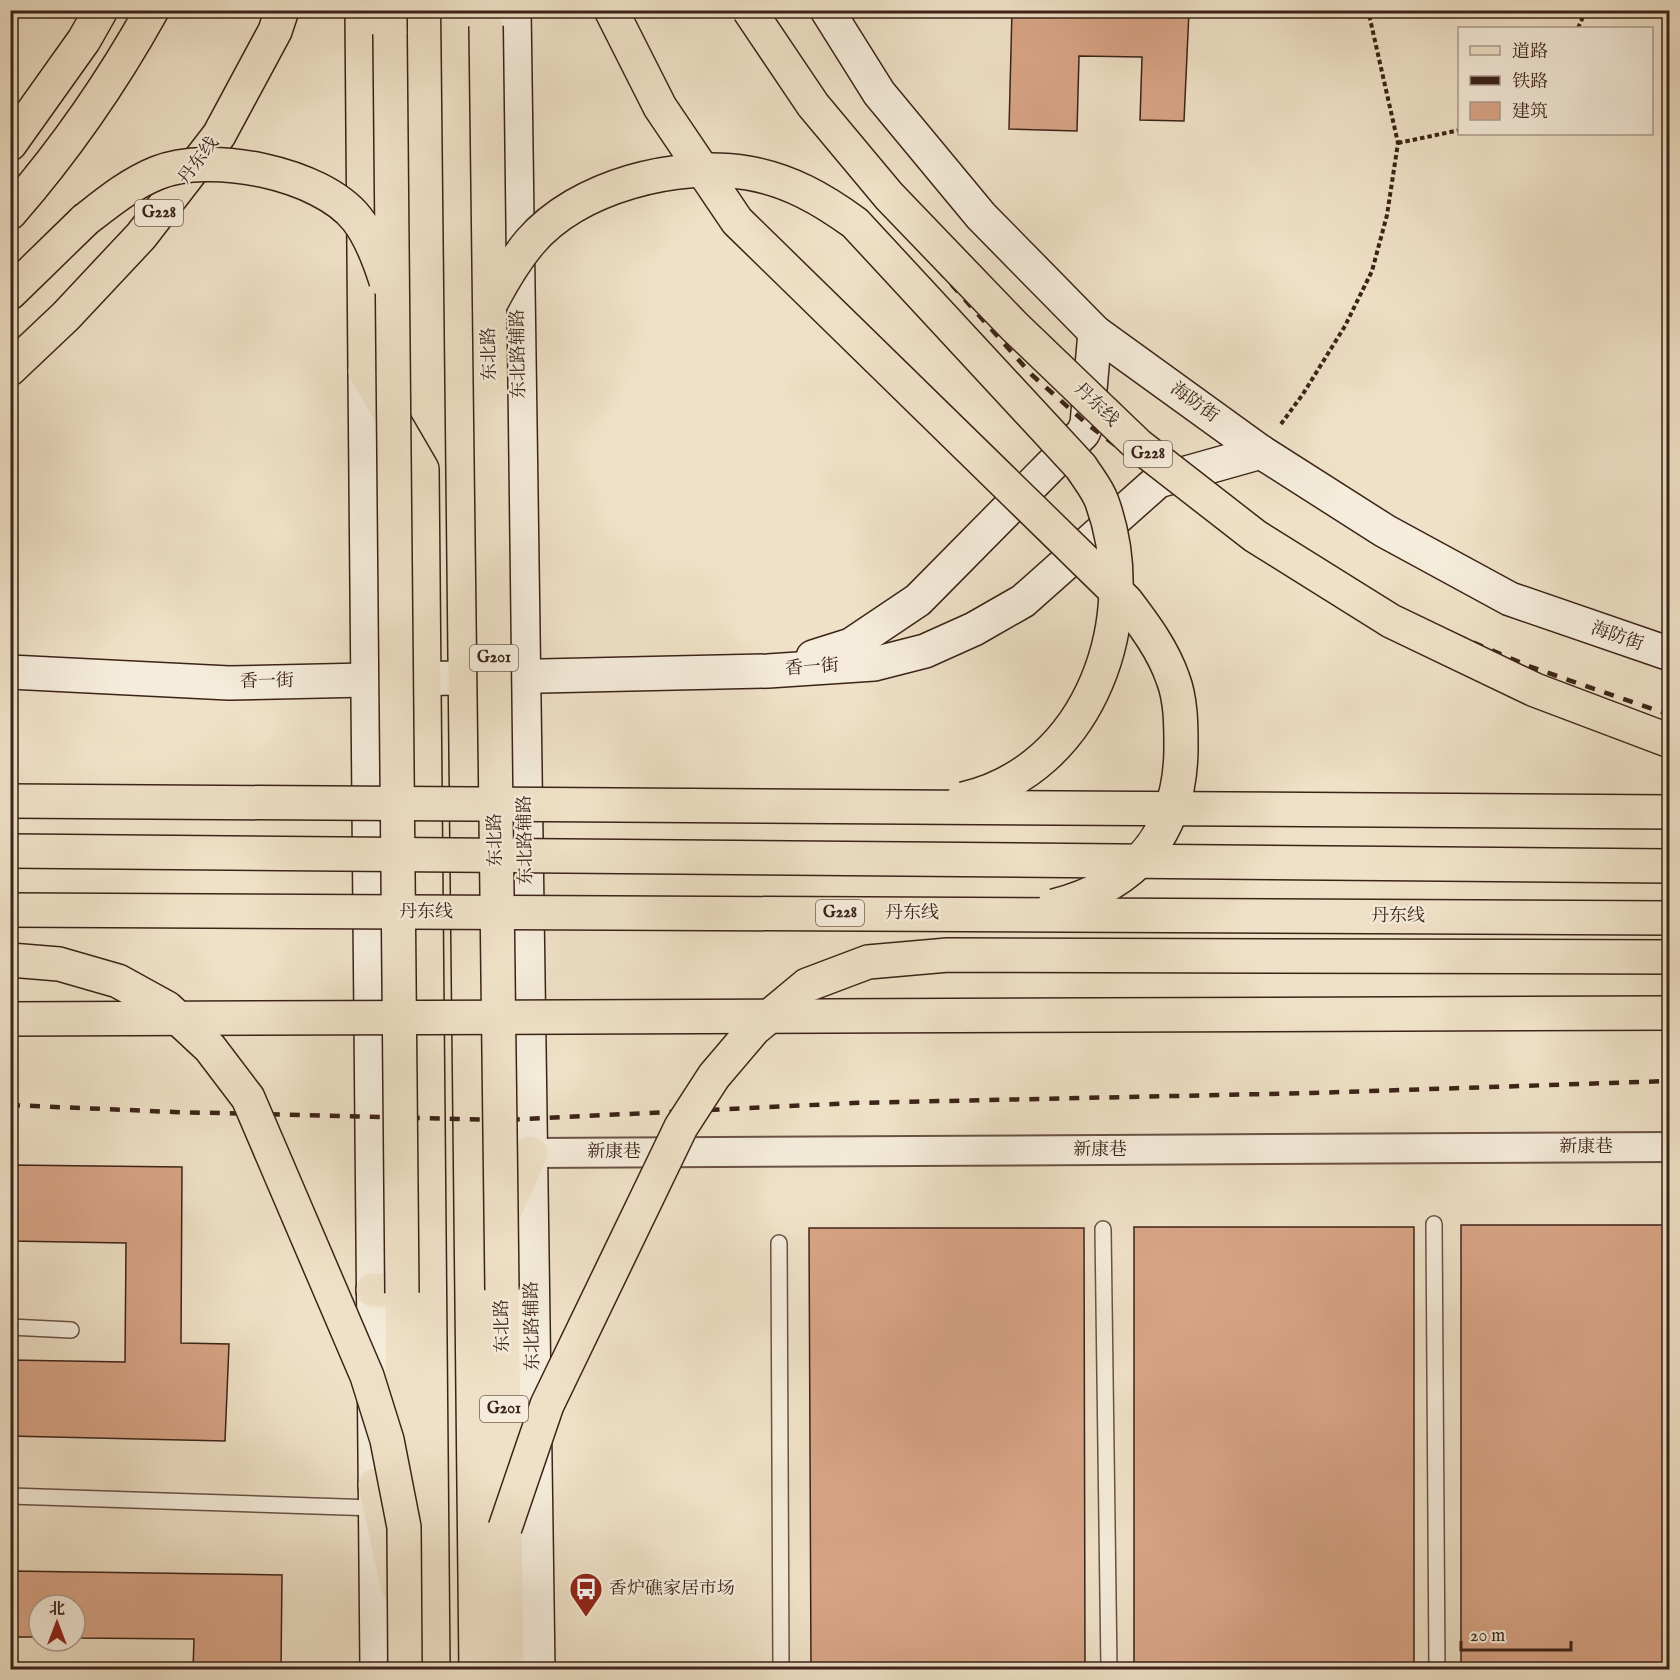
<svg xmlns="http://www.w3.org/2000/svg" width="1680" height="1680" viewBox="0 0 1680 1680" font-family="'IM FELL English','Noto Serif SC',serif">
<rect width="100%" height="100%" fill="#efe1c7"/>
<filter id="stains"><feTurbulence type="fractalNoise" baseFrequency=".00333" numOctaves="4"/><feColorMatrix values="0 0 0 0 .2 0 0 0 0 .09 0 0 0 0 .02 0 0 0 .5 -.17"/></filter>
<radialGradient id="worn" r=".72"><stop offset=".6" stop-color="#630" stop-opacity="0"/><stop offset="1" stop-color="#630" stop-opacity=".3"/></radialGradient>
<g fill="#d8a486" stroke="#3c2318" stroke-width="1.5">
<polygon points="1012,10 1189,11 1184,121 1140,120 1142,57 1079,56 1077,131 1009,129"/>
<polygon points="1670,503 1670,577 1667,577"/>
<polygon points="10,1165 182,1167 181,1343 229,1344 225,1441 10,1436 10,1360 125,1362 126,1243 10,1241"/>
<rect x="1461" y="1225" width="209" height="445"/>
<rect x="1134" y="1227" width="280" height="443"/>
<polygon points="809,1228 1084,1228 1085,1670 811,1670"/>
<polygon points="10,1571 282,1575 281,1670 193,1670 194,1639 75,1638 75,1605 39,1605 39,1637 10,1637"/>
</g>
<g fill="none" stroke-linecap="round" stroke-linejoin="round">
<g stroke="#695244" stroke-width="18">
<g id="lane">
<polyline points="1434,1224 1437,1670"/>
<polyline points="1103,1229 1109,1670"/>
<polyline points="779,1243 781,1670"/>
<polyline points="10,1327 71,1330"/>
<polyline points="10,1496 375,1508"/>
</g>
</g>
<g stroke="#695244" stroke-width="32">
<polyline id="street" points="531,1153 1670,1147"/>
</g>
<g stroke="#3c2318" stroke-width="36">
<g id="secondary">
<polyline points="514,10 538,1670"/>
<polyline points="827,10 879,93 981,216 1095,332 1261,452 1385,531 1510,599 1670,654"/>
<polyline points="365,371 377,1670"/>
<polyline points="813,657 851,645 918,600 1083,433 1087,424 1095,332"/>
<polyline points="10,672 229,683 768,671 874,664 925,651 974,629 1023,601 1158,481 1261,452"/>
</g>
</g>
<g stroke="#3c2318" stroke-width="36">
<g id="primary">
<polyline points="362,10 365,371 422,469 433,1670"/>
<polyline points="458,10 476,1670"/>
<polyline points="10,144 84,40 101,10"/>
<polyline points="499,1225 531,1153"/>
<polyline points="373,1290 429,1290"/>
<polyline points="375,1485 397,1586"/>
</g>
</g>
<g stroke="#3c2318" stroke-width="36">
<g id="highway">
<polyline points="390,10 390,34"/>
<path d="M10 213C64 151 112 82 152 10"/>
<polyline points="10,293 85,220"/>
<polyline points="10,369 66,316 141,236 219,135 275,31 282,10"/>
<polyline points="502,1290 507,1670"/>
<polyline points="402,1293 403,1481"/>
</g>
</g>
<g stroke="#3c2318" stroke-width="4" stroke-dasharray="4.5 3" stroke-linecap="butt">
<polyline points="1578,28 1586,10"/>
<polyline points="1398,143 1460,130"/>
<polyline points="1281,424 1303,394 1345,326 1372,271 1387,215 1398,143 1368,10"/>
</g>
<use href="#lane" stroke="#f5ecdb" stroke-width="15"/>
<use href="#street" stroke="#f5ecdb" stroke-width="28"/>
<use href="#secondary" stroke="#f5ecdb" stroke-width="33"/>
<use href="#primary" stroke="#efe1c7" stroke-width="33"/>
<use href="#highway" stroke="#efe1c7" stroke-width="33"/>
<g stroke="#3c2318" stroke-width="4.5" stroke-dasharray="10 10" stroke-linecap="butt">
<polyline points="752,10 818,120 896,222 1032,375 1087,424 1130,456 1360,590 1439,628 1531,667 1670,715"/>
<polyline points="10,1105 174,1112 504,1120 853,1103 1311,1093 1670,1081"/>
</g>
<g stroke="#3c2318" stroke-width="36" stroke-linecap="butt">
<g id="highway-bridge">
<path d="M611 10 660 107 737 221 1126 601C1145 626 1163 650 1173 679 1181 700 1181 725 1181 747 1181 833 1136 885 1054 906"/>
<polyline points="749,10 813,105 889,196 1014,326 1138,445 1255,536 1391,621 1535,690 1670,741"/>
<polyline points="486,26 502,1290"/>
<polyline points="390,34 402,1293"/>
<path d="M85 220C108 202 130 184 157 173 210 151 321 173 357 219 371 237 379 259 386 281"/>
<path d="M491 303C502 282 514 261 530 242 578 186 677 161 748 173 789 180 822 199 855 223L1081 467C1088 478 1098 490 1102 502 1144 617 1091 770 963 799"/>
<polyline points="10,801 1670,812"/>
<polyline points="10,851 1670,866"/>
<polyline points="10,910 1670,918"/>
<polyline points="10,960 59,964 118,981 167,1008 210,1048 248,1098 367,1376 387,1440 404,1527 405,1670"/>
<polyline points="10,1019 1670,1013"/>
<polyline points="505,1528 547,1405 681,1127 714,1076 754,1029 807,985 868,962 948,955 1670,957"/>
</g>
</g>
<use href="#highway-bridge" stroke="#efe1c7" stroke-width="33"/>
</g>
<defs>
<g id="bus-pin" transform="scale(1.725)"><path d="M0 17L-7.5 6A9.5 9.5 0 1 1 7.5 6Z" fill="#8f2418" stroke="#f5ecdb"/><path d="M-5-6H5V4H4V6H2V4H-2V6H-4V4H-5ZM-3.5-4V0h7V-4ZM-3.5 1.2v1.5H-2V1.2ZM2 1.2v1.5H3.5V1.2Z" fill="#fff"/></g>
</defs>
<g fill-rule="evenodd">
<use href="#bus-pin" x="586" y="1589"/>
</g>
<g text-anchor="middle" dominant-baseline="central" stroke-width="4.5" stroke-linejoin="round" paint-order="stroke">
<g fill="#f5ecdb" stroke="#745f52" stroke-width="1.5">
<rect x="135" y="200" width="48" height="26" rx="4.5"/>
<rect x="1124" y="441" width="48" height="26" rx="4.5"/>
<rect x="470" y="645" width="48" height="26" rx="4.5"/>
<rect x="816" y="900" width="48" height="26" rx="4.5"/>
<rect x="480" y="1396" width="48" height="26" rx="4.5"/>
</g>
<g font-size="16" font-weight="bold" fill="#3c2318">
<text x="159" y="213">G228</text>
<text x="1148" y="454">G228</text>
<text x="494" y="658">G201</text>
<text x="840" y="913">G228</text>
<text x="504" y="1409">G201</text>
</g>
<g font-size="18" fill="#3c2318" stroke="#f5ecdb">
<text transform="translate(199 161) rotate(-53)">丹东线</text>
<text transform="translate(490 354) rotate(-91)">东北路</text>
<text transform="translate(519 354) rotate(-91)">东北路辅路</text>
<text transform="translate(1194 403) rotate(36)">海防街</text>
<text transform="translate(1096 405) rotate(44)">丹东线</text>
<text transform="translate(1617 637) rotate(19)">海防街</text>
<text transform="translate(812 668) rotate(-4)">香一街</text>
<text transform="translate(267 682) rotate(-1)">香一街</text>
<text transform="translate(496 840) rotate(-91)">东北路</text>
<text transform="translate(526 840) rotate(-91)">东北路辅路</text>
<text x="426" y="912">丹东线</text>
<text x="912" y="913">丹东线</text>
<text x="1398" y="916">丹东线</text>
<text x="1586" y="1147">新康巷</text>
<text x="1100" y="1150">新康巷</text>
<text x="614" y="1152">新康巷</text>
<text transform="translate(503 1326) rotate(-91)">东北路</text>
<text transform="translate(533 1326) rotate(-91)">东北路辅路</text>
</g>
<g font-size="18" fill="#3c2318" stroke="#f5ecdb" text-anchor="start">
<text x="609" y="1589">香炉礁家居市场</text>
</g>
</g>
<rect width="1680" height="1680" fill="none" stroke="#efe1c7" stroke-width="36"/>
<rect x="12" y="12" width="1656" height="1656" fill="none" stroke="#3c2318" stroke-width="3"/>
<rect x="18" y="18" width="1644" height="1644" fill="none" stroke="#3c2318" stroke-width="1.5"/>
<rect x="1458" y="27" width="195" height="108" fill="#f5ecdb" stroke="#ab9c8d" stroke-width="1.5"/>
<rect x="1470" y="46" width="30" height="9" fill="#efe1c7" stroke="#ab9c8d" stroke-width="1.5"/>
<text x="1512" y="57" font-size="18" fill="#3c2318">道路</text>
<rect x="1470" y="76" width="30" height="9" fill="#3c2318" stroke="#ab9c8d" stroke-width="1.5"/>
<text x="1512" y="87" font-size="18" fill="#3c2318">铁路</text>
<rect x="1470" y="102" width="30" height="18" fill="#d8a486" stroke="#ab9c8d" stroke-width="1.5"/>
<text x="1512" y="117" font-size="18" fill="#3c2318">建筑</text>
<g transform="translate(57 1623)"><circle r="28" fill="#f5ecdb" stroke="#ab9c8d" stroke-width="1.5"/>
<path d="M0-4.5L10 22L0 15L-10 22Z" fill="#8f2418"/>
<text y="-9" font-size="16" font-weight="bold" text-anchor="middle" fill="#3c2318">北</text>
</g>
<path d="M1461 1641v9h110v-9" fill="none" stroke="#3c2318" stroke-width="3"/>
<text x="1470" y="1641" font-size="18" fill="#3c2318" stroke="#f5ecdb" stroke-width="4.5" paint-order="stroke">20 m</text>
<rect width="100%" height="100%" filter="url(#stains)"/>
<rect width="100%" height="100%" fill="url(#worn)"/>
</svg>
